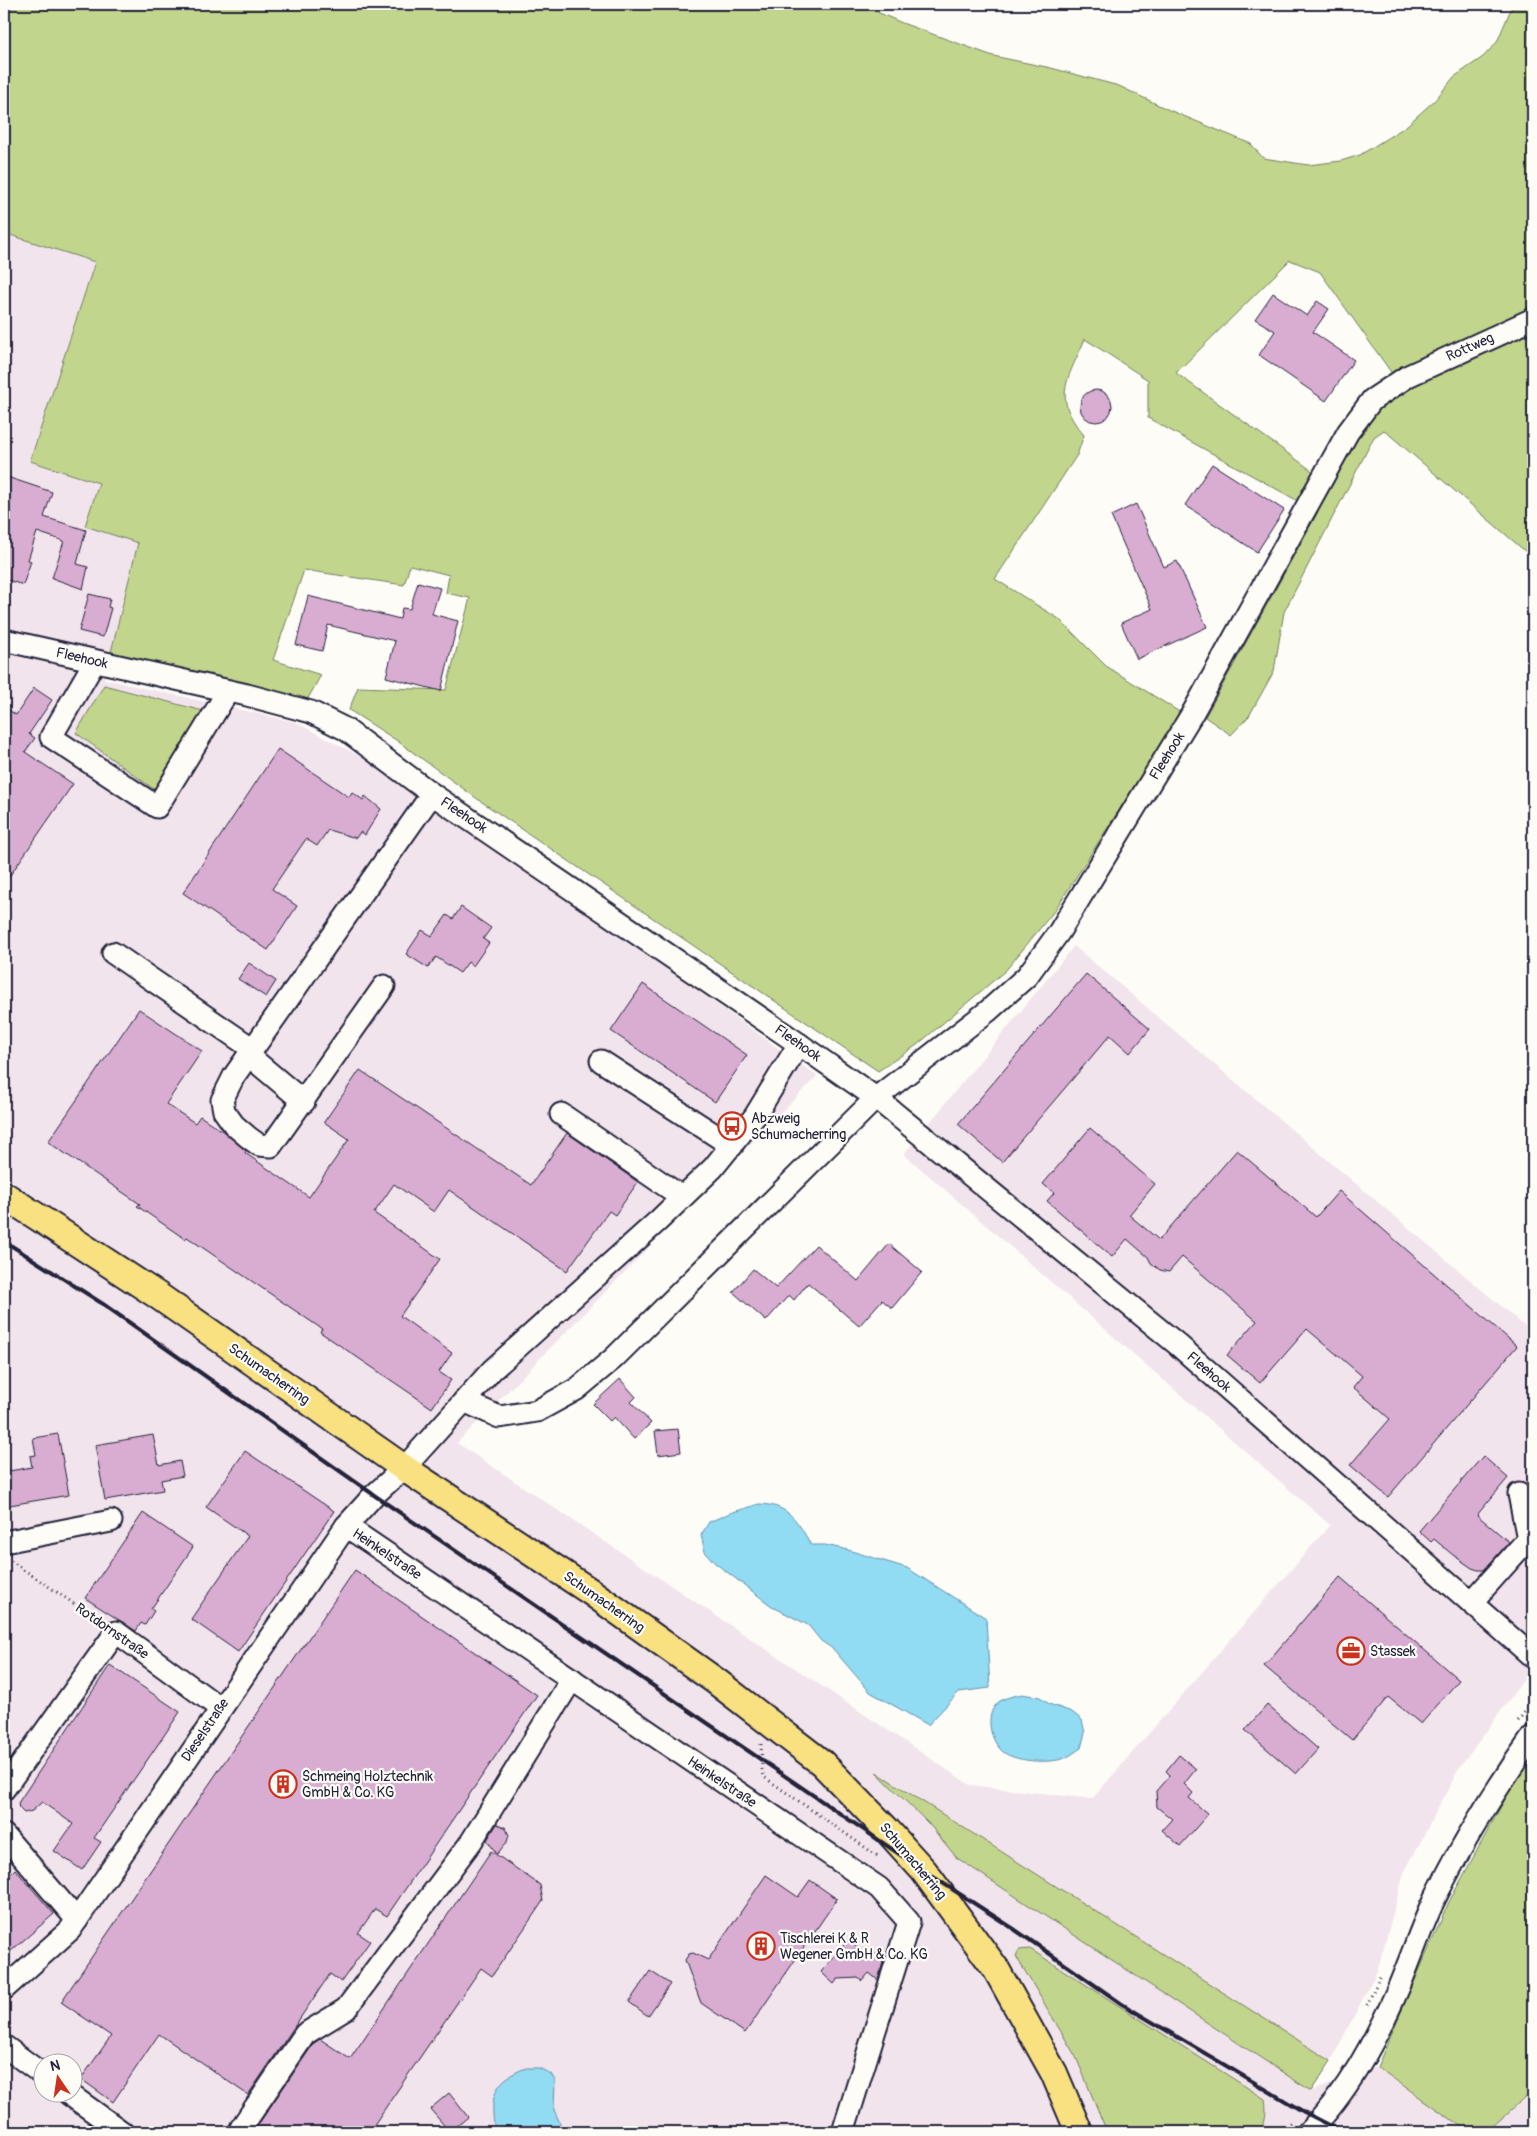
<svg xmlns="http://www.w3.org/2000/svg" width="1537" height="2136" viewBox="0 0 1537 2136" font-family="Pangolin,sans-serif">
<rect width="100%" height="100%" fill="#fdfcf7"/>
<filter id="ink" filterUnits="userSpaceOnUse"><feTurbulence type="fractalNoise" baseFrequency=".02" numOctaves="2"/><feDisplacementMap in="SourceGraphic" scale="10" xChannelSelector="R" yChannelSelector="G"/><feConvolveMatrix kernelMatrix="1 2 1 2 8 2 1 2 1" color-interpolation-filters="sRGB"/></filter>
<g filter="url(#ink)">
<g fill="#f2e4ec" fill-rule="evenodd">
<path d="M4 233 95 262 30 461 100 483 138 543 104 679 295 722 356 754 444 809 817 1076 457 1443 970 1785 1092 1799 1330 1525 904 1154 1074 946 1533 1333V1667L1458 1770 1404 1873 1378 1969 1331 2061 1312 2091 1377 2067 1469 2132H4ZM42 2064H72V2094H42Z"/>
<polygon points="1533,2091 1533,2132 1486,2132 1528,2097"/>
</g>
<g fill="#c1d68c" stroke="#727c64">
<path d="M4 4H859L902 23 993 56 1051 68 1119 86 1169 110 1251 144 1263 158 1308 165 1341 161 1360 155 1405 127 1435 100 1454 77 1483 57 1497 42 1513 4H1533V313L1393 375 1320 272 1290 260 1176 373 1332 485 1371 413 1405 384 1533 327V558L1384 430 1374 437 1284 612 1274 671 1249 716 1231 735 1205 717 1318 512 1148 418V380L1085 339C1068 379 1051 397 1084 435L1077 455 995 579 1059 619 1106 666 1181 713 1055 910 1006 970 917 1045 878 1071 479 800 396 740 349 710 358 687 446 690 470 598 446 593 449 575 410 565 404 585 304 570 273 660 321 675 306 702 109 660 138 543 85 526 99 483 30 461 95 262 4 233Z"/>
<polygon points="104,685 207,712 155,790 76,733"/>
<polygon points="1533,1754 1533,2091 1486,2132 1469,2132 1377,2067 1449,1902 1523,1766"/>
<polygon points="876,1772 1331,2061 1311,2091 957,1858 929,1824"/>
<path d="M1030 1949 1265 2099C1267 2111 1266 2123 1259 2132H1107L1076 2057 1016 1956 1019 1950Z"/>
</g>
<g fill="#91dbf3" stroke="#6591a9">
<path d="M759 1504C789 1505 797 1520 811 1545H825L848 1550 907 1568 986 1618 990 1688 959 1692 928 1725 870 1692 833 1649 821 1641 808 1625 773 1607 715 1563 705 1552 701 1535 709 1522 730 1513Z"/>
<path d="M1022 1694 1040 1697 1049 1704 1072 1712 1082 1720 1085 1733 1081 1748C1076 1751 1070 1756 1065 1758 1050 1764 1012 1762 1001 1750 989 1738 984 1712 1000 1701 1006 1697 1015 1696 1022 1694Z"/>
<path d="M526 2068H539L551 2074 555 2080 554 2110 564 2132H495C490 2099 491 2081 526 2068Z"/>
</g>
<g fill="#d9add2" stroke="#22223b">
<polygon points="1273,293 1307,316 1317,301 1329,309 1313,332 1354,360 1326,401 1259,355 1275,331 1255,319"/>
<circle cx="1096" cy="406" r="16"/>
<polygon points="1212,464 1284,510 1257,552 1185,505"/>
<polygon points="4,476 52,492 44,517 86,530 77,564 88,567 83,589 52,578 64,541 37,532 28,560 31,561 23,585 4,579"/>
<polygon points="1136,504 1164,567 1177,561 1207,627 1137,659 1121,623 1152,609 1111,516"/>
<polygon points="418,582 440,588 432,614 458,621 441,691 386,677 395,641 328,625 322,651 296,645 308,596 400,619 402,608 410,609"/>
<polygon points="89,594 110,599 108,607 111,608 103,637 79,631"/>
<polygon points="34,688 52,700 29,734 35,738 25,752 73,784 4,884 4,707 16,715"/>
<polygon points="278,749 349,797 352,792 363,800 365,796 381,809 365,835 360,832 356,838 328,830 317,846 306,839 272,889 297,906 268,950 183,893"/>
<polygon points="461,907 491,928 483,939 489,943 473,966 468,962 460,973 436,957 428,968 406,954 422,930 432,936 447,915 453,919"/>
<polygon points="249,963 276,981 266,997 238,979"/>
<polygon points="1086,974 1150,1029 1130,1053 1110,1035 1002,1162 958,1124"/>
<polygon points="643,984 747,1055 715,1102 611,1031"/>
<polygon points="139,1009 202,1051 166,1104 195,1123 200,1116 224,1132 246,1151 245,1153 309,1197 349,1139 324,1122 360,1070 531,1185 567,1133 638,1182 615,1215 609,1211 567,1271 449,1190 434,1212 394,1184 374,1213 440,1259 400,1316 452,1353 439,1372 451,1380 432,1408 320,1332 322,1329 187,1237 185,1239 137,1206 140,1204 48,1142"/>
<polygon points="1090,1128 1155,1184 1129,1215 1159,1240 1237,1150 1316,1217 1339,1191 1517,1346 1388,1497 1350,1465 1390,1419 1353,1387 1362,1376 1307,1329 1260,1383 1227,1355 1257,1321 1182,1257 1169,1272 1160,1270 1151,1263 1148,1257 1127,1239 1112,1257 1047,1201 1054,1193 1043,1184"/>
<polygon points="889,1244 922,1272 892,1308 882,1300 859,1326 808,1283 794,1300 789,1295 766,1321 733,1292 753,1269 776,1288 816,1245 858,1281"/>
<polygon points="620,1379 636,1397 631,1402 651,1423 634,1439 614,1417 610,1421 593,1404"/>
<polygon points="678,1429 681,1452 658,1455 655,1431"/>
<polygon points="58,1434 69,1495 4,1506 4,1472 32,1467 30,1456 36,1455 33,1438"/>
<polygon points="153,1435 159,1465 180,1461 183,1476 161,1480 163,1490 105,1500 95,1445"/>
<polygon points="245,1451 334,1511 238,1652 191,1619 248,1536 206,1507"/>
<polygon points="1483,1456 1508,1478 1477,1515 1509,1542 1484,1570 1478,1570 1472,1568 1453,1555 1434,1539 1431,1542 1419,1531"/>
<polygon points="143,1513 193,1547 151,1609 154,1611 145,1625 141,1623 136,1631 85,1598"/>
<polygon points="355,1570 537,1695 387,1916 375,1909 358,1933 370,1941 341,1982 330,1974 248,2095 159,2034 113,2102 81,2079 111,2036 61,2002"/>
<polygon points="1340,1577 1459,1680 1421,1724 1388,1697 1352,1740 1264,1666"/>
<polygon points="110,1665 180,1712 94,1838 101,1842 82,1870 54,1851 73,1824 42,1802 32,1811 24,1813 19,1808 18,1803"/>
<polygon points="1267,1705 1318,1749 1296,1774 1245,1730"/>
<polygon points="1179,1755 1196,1769 1184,1784 1193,1793 1189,1798 1208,1814 1180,1846 1162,1830 1172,1819 1157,1807 1156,1791 1170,1775 1166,1771"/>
<polygon points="497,1824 505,1827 509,1835 507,1842 497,1854 487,1840"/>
<polygon points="491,1851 540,1885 543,1901 492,1976 481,1968 369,2132 253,2132 314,2043 320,2039 350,2059"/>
<polygon points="15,1869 54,1914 4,1957 4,1880"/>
<polygon points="766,1875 798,1897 810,1880 837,1899 745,2033 701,2003 685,1960 689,1954 693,1953 708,1960"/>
<polygon points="848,1940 871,1959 879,1950 885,1955 878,1980 869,1973 862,1981 858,1978 838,1979 834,1984 821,1972"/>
<polygon points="650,1971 670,1984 648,2016 629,2002"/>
<polygon points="449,2093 468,2117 450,2132 430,2109"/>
</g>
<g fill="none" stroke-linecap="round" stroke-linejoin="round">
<g stroke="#22223b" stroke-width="25">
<g id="minor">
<polyline points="4,640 247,695 311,712 345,729 432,794 799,1044 876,1098 1177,1344 1533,1657"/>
<polyline points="95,661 51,737 157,807 228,691"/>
<polyline points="113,953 253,1049"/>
<polyline points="384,986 271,1146 259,1145 248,1137 234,1125 224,1111 222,1100 234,1076 432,794"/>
<polyline points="248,1055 304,1102"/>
<polyline points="601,1061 732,1146"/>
<polyline points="561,1114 682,1197"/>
<polyline points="464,1401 499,1417 537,1411 577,1389 614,1358 876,1098 988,1011 1027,976 1059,932 1192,714 1348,432 1372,400 1408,376 1533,319"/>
<polyline points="346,1526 879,1888 909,1922 843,2132"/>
<polyline points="4,1542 111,1521"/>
<polyline points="1471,1603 1528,1539 1519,1494"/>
<polyline points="4,1789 116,1632 220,1708"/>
<polyline points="4,1835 77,1920"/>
<polyline points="4,1989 70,1930 346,1526 374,1495 404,1468 492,1370 659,1220 713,1168 755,1116 799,1044"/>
<polyline points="4,2046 42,2074"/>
<polyline points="69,2094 122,2132"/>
<polyline points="241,2128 305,2034 346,2009 471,1842 572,1679"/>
<path d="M1308 2132C1348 2093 1376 2039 1398 1989 1411 1959 1421 1927 1435 1898 1463 1841 1497 1787 1533 1736"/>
</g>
</g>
<g stroke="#22223b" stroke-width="30">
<polyline id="major" points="4,1195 157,1295 404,1468 591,1592 717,1682 822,1763 886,1829 924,1871 996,1969 1054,2073 1079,2132"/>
</g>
<g stroke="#22223b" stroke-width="3" stroke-dasharray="1 4" stroke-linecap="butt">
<polyline points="11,1561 101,1622"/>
<polyline points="1518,1721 1533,1701"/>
<polyline points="761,1744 762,1769 764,1777 879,1857"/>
<polyline points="1367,2005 1381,1974"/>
<polyline points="1277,2132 1291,2122"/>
</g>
<use href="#minor" stroke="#fdfcf7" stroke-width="21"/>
<use href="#major" stroke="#f9e181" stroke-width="26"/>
<polyline stroke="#22223b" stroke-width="4" points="4,1241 103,1304 374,1495 924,1871 1014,1929 1122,2004 1304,2112 1343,2132"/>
</g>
</g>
<defs>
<g id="bus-ring" transform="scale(1.4375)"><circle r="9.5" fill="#fdfcf7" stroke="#c8321e" stroke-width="1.5"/><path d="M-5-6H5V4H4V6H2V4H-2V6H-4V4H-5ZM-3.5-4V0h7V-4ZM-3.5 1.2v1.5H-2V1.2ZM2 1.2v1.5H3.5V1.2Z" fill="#c8321e"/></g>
<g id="office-ring" transform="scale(1.4375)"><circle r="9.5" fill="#fdfcf7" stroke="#c8321e" stroke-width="1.5"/><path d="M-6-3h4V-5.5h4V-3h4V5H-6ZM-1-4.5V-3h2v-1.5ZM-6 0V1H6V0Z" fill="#c8321e"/></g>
<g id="building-ring" transform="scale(1.4375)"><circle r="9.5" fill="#fdfcf7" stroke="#c8321e" stroke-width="1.5"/><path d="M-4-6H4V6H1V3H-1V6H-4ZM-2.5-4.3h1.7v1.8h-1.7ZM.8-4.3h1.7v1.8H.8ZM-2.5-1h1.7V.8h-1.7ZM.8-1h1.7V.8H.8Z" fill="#c8321e"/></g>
</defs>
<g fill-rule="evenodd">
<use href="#bus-ring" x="732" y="1126"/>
<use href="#office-ring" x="1351" y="1651"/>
<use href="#building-ring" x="283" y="1784"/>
<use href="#building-ring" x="761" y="1946"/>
</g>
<g text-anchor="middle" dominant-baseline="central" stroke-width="4.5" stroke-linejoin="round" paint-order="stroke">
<g font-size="14" fill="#22223b" stroke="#fdfcf7">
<text transform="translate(1470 347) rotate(-24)">Rottweg</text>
<text transform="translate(82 658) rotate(13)">Fleehook</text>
<text transform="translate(1167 756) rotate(-58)">Fleehook</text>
<text transform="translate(464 815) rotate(34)">Fleehook</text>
<text transform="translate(798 1043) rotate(35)">Fleehook</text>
<text transform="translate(1209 1372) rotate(41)">Fleehook</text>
<text transform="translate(269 1374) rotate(35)">Schumacherring</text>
<text transform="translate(387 1554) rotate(34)">Heinkelstraße</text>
<text transform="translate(604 1602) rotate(35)">Schumacherring</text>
<text transform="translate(112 1631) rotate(35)">Rotdornstraße</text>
<text transform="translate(205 1730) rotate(-56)">Dieselstraße</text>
<text transform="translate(722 1782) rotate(34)">Heinkelstraße</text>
<text transform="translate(913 1861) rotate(50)">Schumacherring</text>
</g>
<g font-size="14" fill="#22223b" stroke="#fdfcf7" text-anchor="start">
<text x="751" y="1118">Abzweig<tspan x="751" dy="16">Schumacherring</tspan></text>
<text x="1370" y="1651">Stassek</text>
<text x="302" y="1776">Schmeing Holztechnik<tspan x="302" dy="16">GmbH &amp; Co. KG</tspan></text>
<text x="780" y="1938">Tischlerei K &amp; R<tspan x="780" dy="16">Wegener GmbH &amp; Co. KG</tspan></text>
</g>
</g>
<rect width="1537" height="2136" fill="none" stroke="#fdfcf7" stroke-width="20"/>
<rect x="10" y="10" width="1517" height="2116" fill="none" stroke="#22223b" stroke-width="2" filter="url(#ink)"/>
<g transform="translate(58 2078) rotate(347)"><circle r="24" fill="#fdfcf7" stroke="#a5a5ac"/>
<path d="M0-4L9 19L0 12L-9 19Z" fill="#c8321e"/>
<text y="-8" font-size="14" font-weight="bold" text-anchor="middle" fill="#22223b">N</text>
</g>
</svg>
